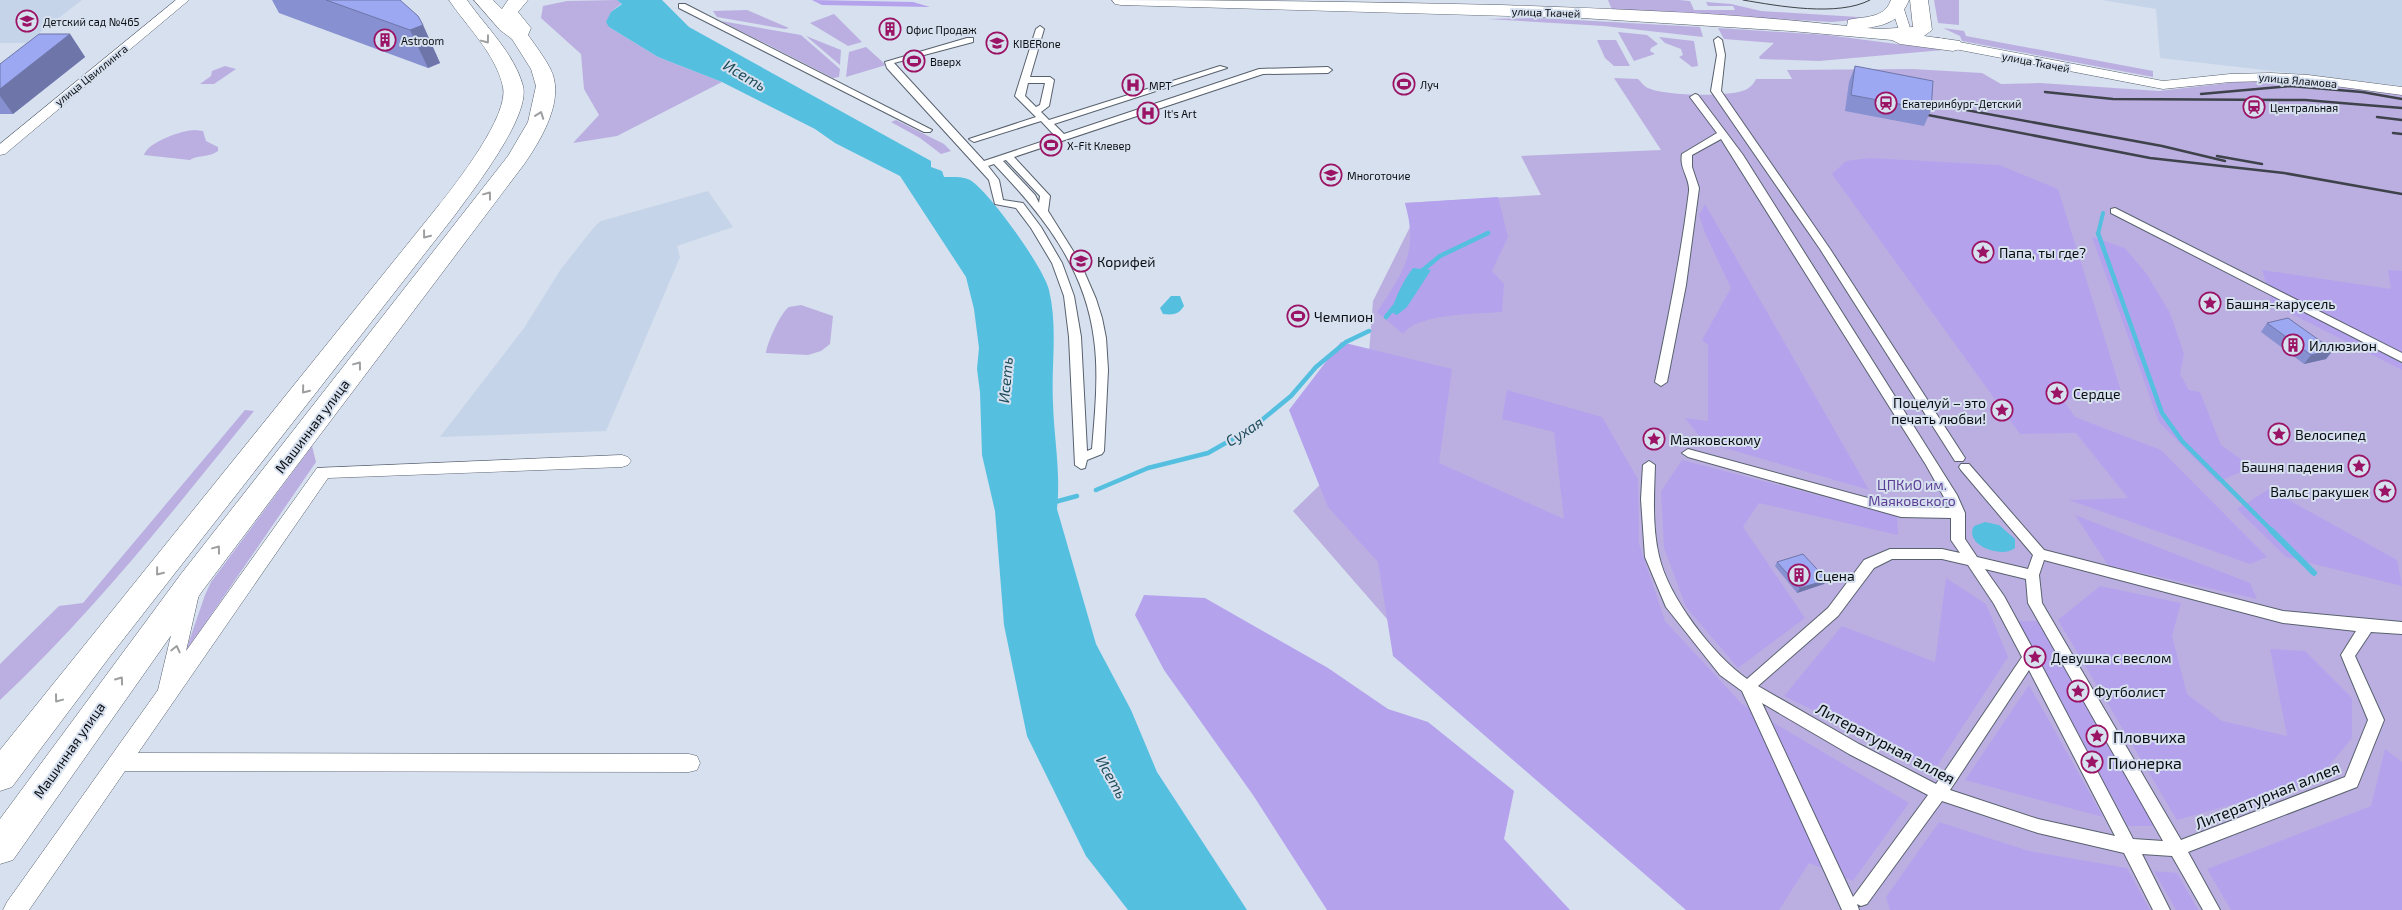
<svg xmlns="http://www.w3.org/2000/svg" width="2402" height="910" viewBox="0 0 2402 910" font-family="'Exo 2',sans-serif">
<rect width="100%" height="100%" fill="#d6e0ee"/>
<g fill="#c6d4e9">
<polygon points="0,0 82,0 26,43 0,43"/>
<polygon points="2102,0 2402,0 2402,86 2160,58 2156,9"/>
<polygon points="708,191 733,227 677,246 680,257 606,431 440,437 524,328 561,269 595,226 601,221"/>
</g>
<g fill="#bbafe1">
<polygon points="617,0 622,3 611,12 609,27 658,57 722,82 617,136 573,143 599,115 584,89 581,54 541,18 543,6 567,1"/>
<polygon points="1608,0 1679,0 1690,1 1694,10 1735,10 1733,6 1708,6 1706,2 1731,4 1761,11 1874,18 1832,22 1612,10"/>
<polygon points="1934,0 1959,0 1959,25 1938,23"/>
<polygon points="747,10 789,28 785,29 717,17 713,11"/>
<polygon points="834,14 862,42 848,46 810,23"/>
<polygon points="1540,18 1700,27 1703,37 1604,26 1487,19"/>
<polygon points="721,21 801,35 840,69 839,77 833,78"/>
<polygon points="1718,28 1827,35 1943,50 1819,61 1760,59 1759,57 1774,43 1724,39"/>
<polygon points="1943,28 1964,31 1966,36 2153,71 2153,77 1962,41 1960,36"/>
<polygon points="1618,32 1647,35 1658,44 1651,48 1650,51 1655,54 1634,61"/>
<polygon points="806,36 841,50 840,65"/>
<polygon points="1659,37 1694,41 1698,66 1692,67 1679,57 1683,55 1681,49 1665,43"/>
<polygon points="1597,40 1616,40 1630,66 1614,66 1605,58"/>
<polygon points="866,47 886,65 846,77 849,52"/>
<polygon points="225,66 236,69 214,84 200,84 211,76 212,71"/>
<path d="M1912 69 1982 73 2001 84 2040 83 2159 91 2262 79 2309 80 2402 94V910H1776L1407 642 1293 511 1362 444 1373 301 1411 225 1405 203 1541 195 1521 156 1661 150 1614 78 1638 79C1640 81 1643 85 1646 87 1661 96 1724 97 1742 91 1749 89 1753 85 1756 79H1792L1787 70Z"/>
<polygon points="896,120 944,144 951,151 941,154 920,138 891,122"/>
<path d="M195 130 203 131 206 141 218 147V151C208 158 196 155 190 160L144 155C148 142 182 130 195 130Z"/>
<path d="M801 305 833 316 830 344 821 351 808 355 766 353C767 343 781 312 789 307 792 306 798 306 801 305Z"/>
<path d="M245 410 254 411C173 511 94 612 0 700V664L59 606 83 603Z"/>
<polygon points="312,446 316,462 185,653 205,595 211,582"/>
</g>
<g fill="#b5a2ed">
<polygon points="812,0 913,2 930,7 822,5"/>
<polygon points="1870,158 1999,165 2058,189 2122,394 2063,400 2075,417 2161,450 2267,557 2250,564 2069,500 2128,498 2076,433 2020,434 1832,174 1846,161"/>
<path d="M1498 197 1508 237 1492 271 1504 284 1502 312C1477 314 1418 313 1403 334L1377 312C1403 272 1419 253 1405 203Z"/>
<polygon points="1705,204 1869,490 1704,442 1685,418 1708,421 1708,345 1702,340 1731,288 1705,233 1699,215"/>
<polygon points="2092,237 2125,248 2146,273 2170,313 2184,354 2180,374 2189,390 2200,392 2221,445 2252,467 2218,482 2159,422"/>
<polygon points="2262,270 2391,289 2388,270 2402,271 2402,370 2272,304"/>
<polygon points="1341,342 1452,369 1439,463 1564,519 1554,432 1502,419 1507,390 1602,417 1638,479 1639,544 1665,621 1742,704 1909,803 1853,881 1809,863 1779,910 1686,910 1393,656 1378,562 1328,507 1289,410"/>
<polygon points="1682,460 1897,516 1898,535 1759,503 1743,527 1805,618 1738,668 1686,607 1664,548 1661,491"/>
<polygon points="2269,489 2397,560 2402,586 2286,557 2237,509"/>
<polygon points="2075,515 2250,583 2257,599 2108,565"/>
<polygon points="1946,578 1986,604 2008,657 1935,769 1784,696 1842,626 1935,662"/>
<polygon points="2100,586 2181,603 2172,636 2187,694 2222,721 2287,736 2270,649 2305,651 2352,698 2352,738 2316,781 2177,820 2058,620"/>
<polygon points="1144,595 1205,598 1328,668 1388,709 1428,722 1514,791 1504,839 1570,910 1327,910 1253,795 1164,670 1135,615"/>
<polygon points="2017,621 2037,621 2154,826 2128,826"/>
<polygon points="2029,685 2103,817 1965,780"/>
<polygon points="2385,749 2402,762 2402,910 2231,910 2207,869 2371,806"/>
<polygon points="1939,822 2029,851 2127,868 2150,910 1890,910 1886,897"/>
<polygon points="2154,871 2177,873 2198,910 2176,910"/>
</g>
<g fill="#55bfe0">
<path d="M617 0H662L689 27 931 161V167L942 171 944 177C951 177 963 176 970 180 988 190 1044 268 1049 290 1058 327 1051 366 1053 403 1054 439 1061 473 1057 509L1096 644 1131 710 1157 772 1247 910H1128L1086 856 1027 736 1004 625 995 511 982 455 980 392 977 369 979 348 974 309 966 277 900 176 835 143 815 129 722 82 658 57 609 27 606 22 611 12 622 4Z"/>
<path d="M1413 268 1431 270 1407 307 1397 315 1391 312C1396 296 1403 281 1413 268Z"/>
<path d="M1171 296H1180L1184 306C1178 315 1173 315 1163 314L1160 308Z"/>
<path d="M1985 522 1999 525 2015 539V548C2002 559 1963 545 1974 526Z"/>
</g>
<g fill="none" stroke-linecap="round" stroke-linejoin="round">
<g stroke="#55bfe0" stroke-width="4">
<polyline points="1486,234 1488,233"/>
<polyline points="2098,234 2103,213"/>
</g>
<g stroke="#55bfe0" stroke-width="4.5">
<polyline points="2098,233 2162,413 2182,441 2272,531"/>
<polyline points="1418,274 1440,256 1488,233"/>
<polyline points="1386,317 1394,307"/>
<polyline points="1096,490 1148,468 1208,453 1252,428 1291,396 1316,367 1346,342 1369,331"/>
<polyline points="1051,503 1077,496"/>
</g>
<polyline stroke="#55bfe0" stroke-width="6" points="2271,530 2314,573"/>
<g stroke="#58616e" stroke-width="2">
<g id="pedestrian">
<polygon points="679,4 685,4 932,130 930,132 924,132 679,8"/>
<path d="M1040 26 1044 29 1030 77H1050L1054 80 1049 106 1041 112 1049 120 1220 66 1227 68 1054 124 1064 134 1259 69 1328 67 1332 70 1328 73 1263 74 1014 157 1050 196 1048 211 1080 262 1096 299 1102 318 1106 338 1108 370 1104 451 1102 454 1087 460 1085 468 1081 469 1075 465 1069 337 1064 296 1052 263 1031 228 1016 208 995 204 989 180 887 68 885 62 967 38H973V42L894 63 984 161 1056 137 1041 121 974 142 969 139 1036 117 1015 96 1036 29ZM1028 83H1045L1040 105 1036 107 1025 96ZM1006 160 1040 196 1039 203 1035 195 1003 161ZM994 164C1042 214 1085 267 1094 339 1099 375 1095 412 1092 449L1087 451 1081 337 1074 296 1062 263 1041 227 1023 203 1003 200 999 180 988 166Z"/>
<polygon points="1718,37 1722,40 1725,55 1721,91 1830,249 1963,455 1965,458 1963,461 1955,461 1820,249 1711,91 1717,55 1714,40"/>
<path d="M1695 94 1698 95 1743 155 1957 495 1965 513V539L1977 557 2028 569 2033 555 1961 470 1959 467 1961 464H1969L2044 550 2283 611 2402 622V634L2371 632 2355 656 2384 720 2357 787 2188 852 2220 910H2203L2172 856 2142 854 2170 910H2153L2124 853 2038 833 1942 801 1867 904 1861 906 1857 904 1859 910H1842L1742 691 1720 675 1666 607 1645 557 1641 499 1643 465 1649 461 1655 465C1654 495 1652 527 1659 556 1668 597 1713 655 1747 679L1828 608 1864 560 1890 549H1942L1960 553 1951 540V518L1901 517 1688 457 1682 453 1688 449 1901 507 1950 508 1926 465 1721 139 1692 155V167L1699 188 1686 285 1667 382 1661 386 1655 382C1668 319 1681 256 1689 191 1690 178 1679 168 1682 154L1717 133 1690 97ZM1892 559H1942L1968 565 1994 604 2022 657 1936 784 1859 744 1758 686 1838 616 1874 568ZM2044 560 2283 623 2356 631 2341 655 2368 720 2345 777 2181 840 2042 603 2039 575ZM1985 569 2026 579 2028 603 2163 841 2133 839 2035 653 2004 596ZM2029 670 2115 836 2038 819 1950 790ZM1762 703 1849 754 1928 795 1853 897Z"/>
<polygon points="2115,208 2402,353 2402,362 2111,213 2111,209"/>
</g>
</g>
<g stroke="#58616e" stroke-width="1">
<g id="minor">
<polygon points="176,0 189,0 5,154 0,155 0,144"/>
<polygon points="1898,6 1904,9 1910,28 1916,34 1914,37 1906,37 1899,30 1892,9"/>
<polygon points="1938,38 2163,81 2230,74 2271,73 2308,75 2402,87 2402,95 2327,85 2271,81 2230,82 2163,89 1934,45 1932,42 1934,39"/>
<polygon points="622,455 628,457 631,461 628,465 622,467 328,478 138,753 689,754 697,756 700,763 697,770 689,772 125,771 29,910 3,910 7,902 158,690 182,589 189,586 196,589 199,594 186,651 317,468"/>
</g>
</g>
<g stroke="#58616e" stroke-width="1">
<g id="primary">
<path d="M449 0H467C486 27 514 53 523 86 531 116 473 190 455 215L111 655 12 787 0 791V750L439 205C457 182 509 116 503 87 496 54 467 27 449 0Z"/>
<path d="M474 0H493L502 9 508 0H528L518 12 531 28 528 35C536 46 544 57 550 68 566 98 542 138 525 163L203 590 13 860 0 864V819L181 574 508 156 528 122 536 86 531 69 512 39 500 30Z"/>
<path d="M1112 0C1242 0 1371 2 1501 5 1616 9 1732 13 1847 26L1848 20C1865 16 1884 19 1891 0H1909C1901 20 1887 25 1867 28L1881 29 1913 27 1910 0H1928L1932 30 1924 36 1960 41 1962 45 1960 49 1953 51 1900 44 1892 40 1791 31 1582 18 1121 5 1115 4Z"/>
</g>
</g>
<use href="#pedestrian" fill="#fff" fill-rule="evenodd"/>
<use href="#minor" fill="#fff" fill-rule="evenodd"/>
<use href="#primary" fill="#fff" fill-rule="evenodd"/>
<path stroke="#3e424a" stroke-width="1" d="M1743 0C1778 6 1838 17 1870 0"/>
<g stroke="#3e424a" stroke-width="2.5">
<polyline points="2045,92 2113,99 2305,100 2402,108"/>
<polyline points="2201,94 2290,86 2362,92 2402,99"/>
<polyline points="1928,103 2162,146 2225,161"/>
<polyline points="1928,115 2150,158 2284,173 2402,194"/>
<polyline points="2377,117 2402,120"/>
<polyline points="2393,133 2402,134"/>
<polyline points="2217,156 2262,164"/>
</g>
</g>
<g fill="#8790d0">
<polygon points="272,0 400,0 423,25 440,63 428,68 279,13"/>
<polygon points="70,34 85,57 13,114 0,114 0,64"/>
<polygon points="1855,66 1931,110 1924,126 1845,111 1849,82"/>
<polygon points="2267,323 2333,350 2326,359 2304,364 2261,332"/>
<polygon points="1777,562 1827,580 1824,584 1797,593 1775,566"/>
</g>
<g fill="#6e76a9">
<polygon points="423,25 440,63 428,68 410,30"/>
<polygon points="70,34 85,57 13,114 0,96 0,89"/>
<polygon points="2333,350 2326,359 2304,364 2311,355"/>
<polygon points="1827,580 1824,584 1797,593 1800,588"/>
</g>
<g fill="#9da8f2" stroke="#6e76a9">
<polygon points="326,0 400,0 418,16 423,25 410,30"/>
<polygon points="39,34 70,34 0,89 0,64"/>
<polygon points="1855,66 1933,81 1931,110 1851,95"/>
<polygon points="2288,318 2333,350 2311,355 2267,323"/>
<polygon points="1803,554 1827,580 1800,588 1777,562"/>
</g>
<defs><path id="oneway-chevron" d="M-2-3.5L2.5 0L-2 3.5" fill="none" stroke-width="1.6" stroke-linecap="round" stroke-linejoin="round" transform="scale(1.25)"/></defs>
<g stroke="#9d9ea0">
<use href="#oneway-chevron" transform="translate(486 40) rotate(53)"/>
<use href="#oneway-chevron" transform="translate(540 115) rotate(-70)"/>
<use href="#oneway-chevron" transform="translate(488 195) rotate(-53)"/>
<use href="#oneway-chevron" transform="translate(426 235) rotate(128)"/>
<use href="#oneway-chevron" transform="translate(358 365) rotate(-53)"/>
<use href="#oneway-chevron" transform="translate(305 390) rotate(129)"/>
<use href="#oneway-chevron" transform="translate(217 549) rotate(-53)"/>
<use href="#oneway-chevron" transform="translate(159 572) rotate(129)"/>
<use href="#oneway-chevron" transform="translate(176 649) rotate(-77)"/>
<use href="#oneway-chevron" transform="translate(120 680) rotate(-54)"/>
<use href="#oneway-chevron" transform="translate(58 699) rotate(127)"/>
</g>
<defs>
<g id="school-ring" transform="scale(1.125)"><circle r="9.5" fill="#d6e0ee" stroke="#9b1365" stroke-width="1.5"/><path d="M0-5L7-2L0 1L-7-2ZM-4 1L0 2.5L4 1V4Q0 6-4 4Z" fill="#9b1365"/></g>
<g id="building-ring" transform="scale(1.125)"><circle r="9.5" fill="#d6e0ee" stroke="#9b1365" stroke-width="1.5"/><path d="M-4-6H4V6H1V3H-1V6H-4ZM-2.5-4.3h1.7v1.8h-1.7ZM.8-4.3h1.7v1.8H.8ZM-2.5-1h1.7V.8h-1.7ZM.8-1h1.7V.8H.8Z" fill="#9b1365"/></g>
<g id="stadium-ring" transform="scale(1.125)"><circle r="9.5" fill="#d6e0ee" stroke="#9b1365" stroke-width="1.5"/><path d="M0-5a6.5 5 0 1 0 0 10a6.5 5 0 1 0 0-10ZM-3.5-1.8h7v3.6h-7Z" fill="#9b1365"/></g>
<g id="hospital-ring" transform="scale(1.125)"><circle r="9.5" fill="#d6e0ee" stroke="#9b1365" stroke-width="1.5"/><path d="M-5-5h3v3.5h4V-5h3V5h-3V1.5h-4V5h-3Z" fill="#9b1365"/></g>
<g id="station-ring" transform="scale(1.125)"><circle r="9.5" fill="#d6e0ee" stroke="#9b1365" stroke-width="1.5"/><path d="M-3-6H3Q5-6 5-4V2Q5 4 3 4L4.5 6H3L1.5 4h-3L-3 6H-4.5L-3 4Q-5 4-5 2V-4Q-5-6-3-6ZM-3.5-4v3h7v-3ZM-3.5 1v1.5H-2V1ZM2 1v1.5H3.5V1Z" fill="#9b1365"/></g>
<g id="sight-ring" transform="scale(1.125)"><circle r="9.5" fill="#d6e0ee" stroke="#9b1365" stroke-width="1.5"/><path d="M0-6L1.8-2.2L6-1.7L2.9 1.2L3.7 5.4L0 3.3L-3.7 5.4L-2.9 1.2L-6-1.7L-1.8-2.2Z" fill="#9b1365"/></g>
</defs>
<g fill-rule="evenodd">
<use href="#school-ring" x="27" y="21"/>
<use href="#building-ring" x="890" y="29"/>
<use href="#building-ring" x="385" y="40"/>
<use href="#school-ring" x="997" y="43"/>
<use href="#stadium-ring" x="914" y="61"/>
<use href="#stadium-ring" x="1404" y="84"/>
<use href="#hospital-ring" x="1133" y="85"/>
<use href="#station-ring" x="1886" y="103"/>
<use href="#station-ring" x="2254" y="107"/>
<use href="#hospital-ring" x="1148" y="113"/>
<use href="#stadium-ring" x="1051" y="145"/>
<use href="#school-ring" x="1331" y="175"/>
<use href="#sight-ring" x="1983" y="252"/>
<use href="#school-ring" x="1081" y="261"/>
<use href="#sight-ring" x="2210" y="303"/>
<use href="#stadium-ring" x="1298" y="316"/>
<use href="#building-ring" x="2293" y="345"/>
<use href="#sight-ring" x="2057" y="393"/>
<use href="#sight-ring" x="2002" y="410"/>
<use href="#sight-ring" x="2279" y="434"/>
<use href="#sight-ring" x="1654" y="439"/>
<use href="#sight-ring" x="2359" y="466"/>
<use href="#sight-ring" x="2385" y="491"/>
<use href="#building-ring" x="1799" y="575"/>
<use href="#sight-ring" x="2035" y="657"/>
<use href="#sight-ring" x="2078" y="691"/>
<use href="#sight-ring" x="2097" y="736"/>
<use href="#sight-ring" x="2092" y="762"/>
</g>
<g text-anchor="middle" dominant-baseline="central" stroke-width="4" stroke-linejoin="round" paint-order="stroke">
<g font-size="11" fill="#0a0d12" stroke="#d6e0ee">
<text transform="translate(1546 12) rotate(2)">улица Ткачей</text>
<text transform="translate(2036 62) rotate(11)">улица Ткачей</text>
<text transform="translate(91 75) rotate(-39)">улица Цвиллинга</text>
<text transform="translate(2298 80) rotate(5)">улица Яламова</text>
</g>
<g font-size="11" fill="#0a0d12" stroke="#d6e0ee" text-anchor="start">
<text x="43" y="21">Детский сад №465</text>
<text x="906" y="29">Офис Продаж</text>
<text x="401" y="40">Astroom</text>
<text x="1013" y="43">KIBERone</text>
<text x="930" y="61">Вверх</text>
<text x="1420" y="84">Луч</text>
<text x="1149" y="85">МРТ</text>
<text x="1902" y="103">Екатеринбург-Детский</text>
<text x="2270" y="107">Центральная</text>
<text x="1164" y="113">It's Art</text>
<text x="1067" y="145">X-Fit Клевер</text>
<text x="1347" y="175">Многоточие</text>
</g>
<g font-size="14" fill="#0a0d12" stroke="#d6e0ee" text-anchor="start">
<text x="1999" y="252">Папа, ты где?</text>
<text x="1097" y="261">Корифей</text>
<text x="2226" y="303">Башня-карусель</text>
<text x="1314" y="316">Чемпион</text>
<text x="2309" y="345">Иллюзион</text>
<text x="2073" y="393">Сердце</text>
<text x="1986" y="402" text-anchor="end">Поцелуй – это<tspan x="1986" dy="16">печать любви!</tspan></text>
<text x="2295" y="434">Велосипед</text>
<text x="1670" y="439">Маяковскому</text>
<text x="2343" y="466" text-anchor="end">Башня падения</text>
<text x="2369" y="491" text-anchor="end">Вальс ракушек</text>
<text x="1815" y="575">Сцена</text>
<text x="2051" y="657">Девушка с веслом</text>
<text x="2094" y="691">Футболист</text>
</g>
<g font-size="14" fill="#0a0d12" stroke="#d6e0ee">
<text transform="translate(312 426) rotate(-53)">Машинная улица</text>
<text transform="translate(69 750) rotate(-55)">Машинная улица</text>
</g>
<g font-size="14" fill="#5c3f96" stroke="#d6e0ee">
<text x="1912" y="484">ЦПКиО им.<tspan x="1912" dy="16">Маяковского</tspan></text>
</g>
<g font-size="15" font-style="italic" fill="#1e4b5a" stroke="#d6e0ee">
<text transform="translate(745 75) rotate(30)">Исеть</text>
<text transform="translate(1005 380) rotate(-85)">Исеть</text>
<text transform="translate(1244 431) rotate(-33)">Сухая</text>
<text transform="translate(1112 777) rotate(61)">Исеть</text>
</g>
<g font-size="16" fill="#0a0d12" stroke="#d6e0ee" text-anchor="start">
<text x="2113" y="736">Пловчиха</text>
<text x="2108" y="762">Пионерка</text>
</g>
<g font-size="16" fill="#0a0d12" stroke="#d6e0ee">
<text transform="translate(1886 743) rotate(28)">Литературная аллея</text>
<text transform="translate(2267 795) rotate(-22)">Литературная аллея</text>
</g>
</g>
</svg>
